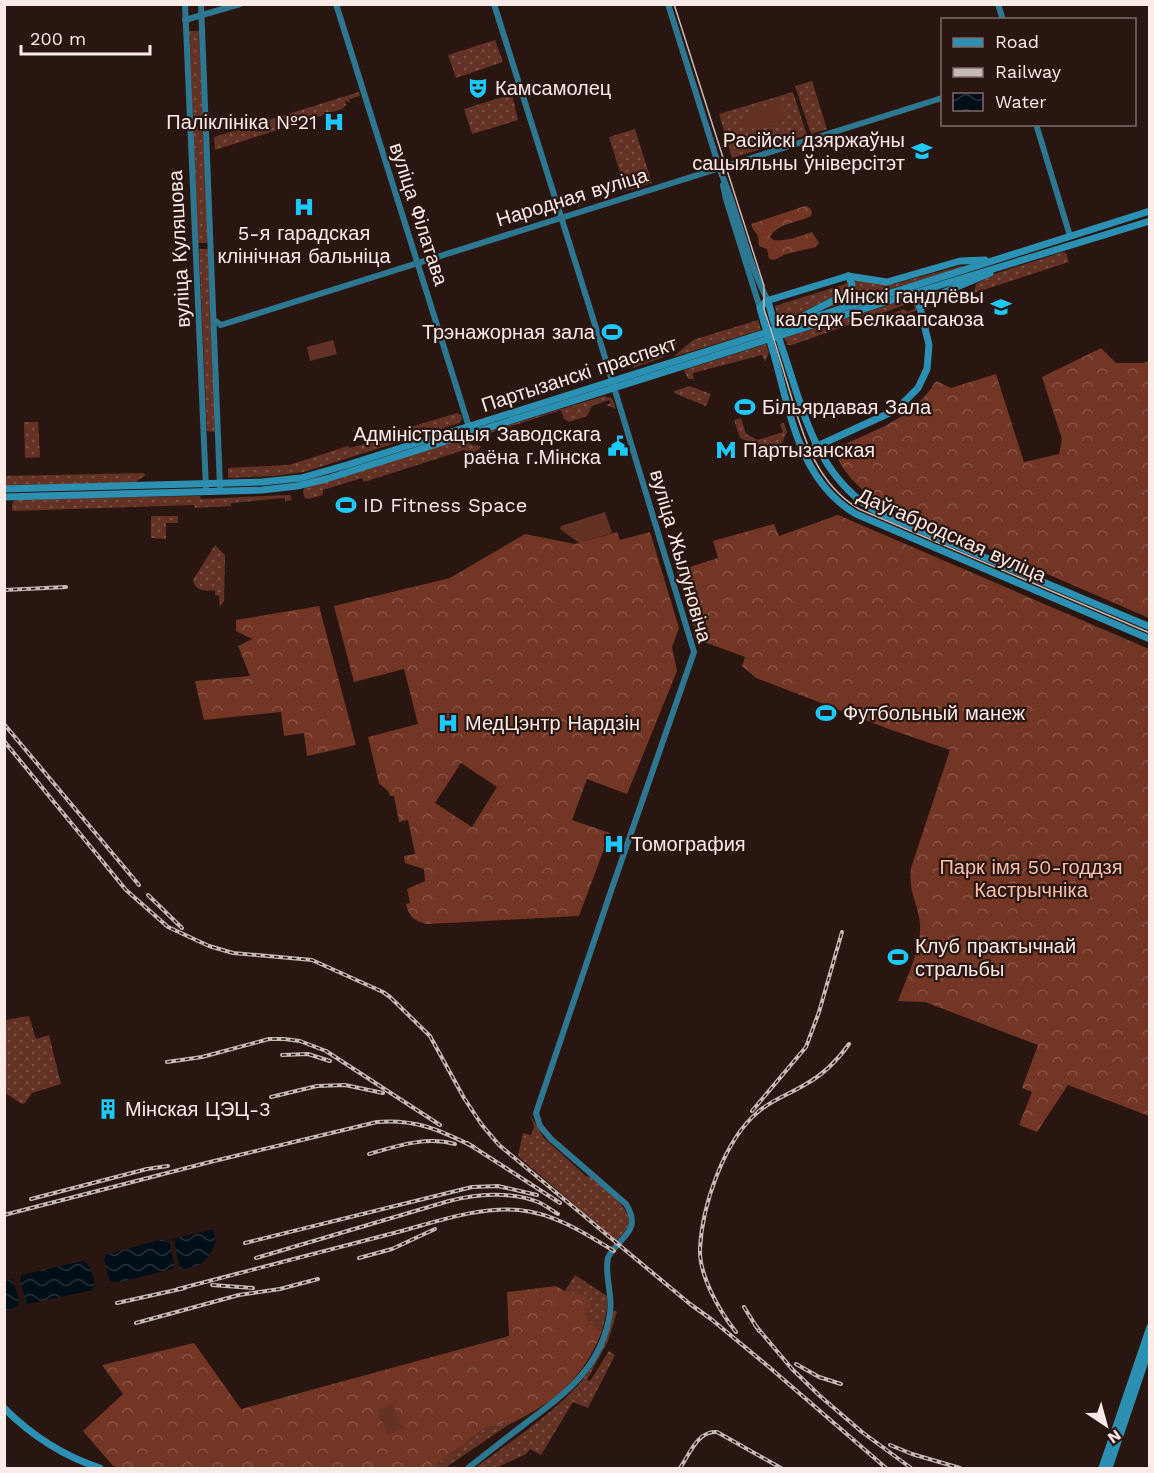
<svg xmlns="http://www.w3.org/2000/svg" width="1154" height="1473" viewBox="0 0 1154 1473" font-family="'Work Sans',sans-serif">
<defs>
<pattern id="grass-dots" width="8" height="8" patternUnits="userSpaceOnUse" patternTransform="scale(1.5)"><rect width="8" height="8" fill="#643225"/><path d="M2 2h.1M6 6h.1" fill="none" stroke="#7b5045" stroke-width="1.8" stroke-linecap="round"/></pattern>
<pattern id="forest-crowns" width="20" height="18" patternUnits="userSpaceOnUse" patternTransform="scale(1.5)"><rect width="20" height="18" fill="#733625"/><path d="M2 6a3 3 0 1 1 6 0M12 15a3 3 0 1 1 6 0" fill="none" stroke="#885345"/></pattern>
<pattern id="water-waves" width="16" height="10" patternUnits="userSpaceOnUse" patternTransform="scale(1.5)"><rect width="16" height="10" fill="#000e17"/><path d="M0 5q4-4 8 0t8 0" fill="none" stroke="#263139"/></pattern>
</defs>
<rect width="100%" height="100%" fill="#291611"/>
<g fill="url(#grass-dots)">
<polygon points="189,31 199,31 208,240 206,243 198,243"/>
<polygon points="495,40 503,62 456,78 448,55"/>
<polygon points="812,81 827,129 811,134 795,86"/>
<polygon points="359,92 360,96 349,99 350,103 345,100 346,105 342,109 215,150 214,137"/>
<polygon points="793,92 807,135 732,158 719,114"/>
<polygon points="512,94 518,120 472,134 464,109"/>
<polygon points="635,129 652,183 626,191 609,137"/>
<polygon points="199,249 208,249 215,432 207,431"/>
<polygon points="1063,252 1066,253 1069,262 974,293 976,284 994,274"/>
<polygon points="960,266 963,267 824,309 851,295 854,291 854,282 858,280 894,284"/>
<polygon points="848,283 848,289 844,292 779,323 775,306"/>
<polygon points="914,297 919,310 880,322 878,321 879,319 904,309 907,312 915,309 913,302 792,345 786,345 787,343 784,338"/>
<polygon points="758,320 761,330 673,357 693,340"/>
<polygon points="676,340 677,343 664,357 633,368 643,351"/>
<polygon points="766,344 769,352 765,362 762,355 693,373 694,382 693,379 688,379 684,370"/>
<polygon points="690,386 711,394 706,406 674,393 674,391"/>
<polygon points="604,396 612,398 616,409 606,405 611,403 609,400 592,406 587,416 569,422 564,419 561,410 484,435 483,440 477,442 473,436"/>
<polygon points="457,413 461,415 462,420 459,423 304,472 274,476 228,478 228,468 289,465 348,446 350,448 371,442 371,439"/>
<polygon points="741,418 746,434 758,440 783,432 780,424 784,423 787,432 782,443 766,449 740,438 734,420"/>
<polygon points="24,422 38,422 40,457 25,458"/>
<polygon points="467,438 472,445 481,446 479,450 473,452 464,450 364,482 362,478 323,490 323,495 309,499 305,498 303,492 304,488"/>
<polygon points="143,473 146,475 134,483 5,486 4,476"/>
<polygon points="290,495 292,500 285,501 285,498 231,503 231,506 195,508 194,505 12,511 12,504 16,499 200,496 201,499"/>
<polygon points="151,516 178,516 178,523 166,523 166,539 151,538"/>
<path d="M215 545 225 555 224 601 220 607 219 596 215 595V591C204 590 196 592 193 580Z"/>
<polygon points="29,1016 36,1039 49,1035 61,1084 32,1093 25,1103 22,1104 5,1093 5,1020"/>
<path d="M531 1116 544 1138 586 1176 591 1177C601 1186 629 1206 629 1221 629 1229 621 1235 616 1241L518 1156 523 1133 531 1135 534 1127Z"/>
<polygon points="575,1275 607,1296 607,1309 602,1331 588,1321 565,1291"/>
<path d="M615 1311 617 1312 608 1341 587 1380 590 1381 609 1351 615 1355 588 1408 573 1402 541 1455 530 1449 526 1454 496 1468H475C508 1443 575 1400 593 1364 601 1348 606 1329 612 1312Z"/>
<polygon points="504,1422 508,1425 445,1468 431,1468 486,1427 498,1426"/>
</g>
<g fill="url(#forest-crowns)" fill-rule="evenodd">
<path d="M805 206 810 208 812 212 811 216C798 223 781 222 770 236L773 240C783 242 802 236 812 232L819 243 816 247 786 254 774 260 769 259 767 249 759 246 758 236 753 229 751 224Z"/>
<path d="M1101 348 1116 363H1143L1149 361V618L876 500C856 486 843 472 833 449 873 431 912 420 936 381L951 388 996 374 1024 462 1059 454 1062 439 1042 377Z"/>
<path d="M838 515 1149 649V1116L1068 1085 1037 1132 1019 1125 1032 1092 1022 1088 1038 1045 925 1002 898 1001C906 979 922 947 920 924 918 902 908 893 911 868L950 750 886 728 756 678 742 666 745 657 699 640 677 571 718 558 713 541 774 524 779 536Z"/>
<path d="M617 532 620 540 650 532 679 628 672 647 677 671 627 794 587 779 572 820 610 833 579 916 427 924C414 921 409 917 406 904L410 903 407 889 425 881 424 869 405 863 404 856 415 854 408 820 399 822 394 796H390L388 791 379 783 368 737 418 724 404 669 354 682 334 606 450 578 525 534 575 544ZM461 763 497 787 472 827 435 803Z"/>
<polygon points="319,606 356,745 307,756 304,733 284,736 281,712 204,720 195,681 250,676 238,646 252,639 236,631 236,620"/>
<path d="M556 1286 565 1291 585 1296 592 1304 584 1315 588 1321 602 1331C584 1378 553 1404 508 1425L504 1422 498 1426 486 1427 431 1468H121L113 1466 83 1431 123 1394 102 1365 194 1343 241 1409 509 1336 507 1292Z"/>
</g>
<g fill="#643225">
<polygon points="781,102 786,119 747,131 742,114"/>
<polygon points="333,340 337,354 310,361 307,347"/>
<polygon points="605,512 612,533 579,543 560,529 561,526"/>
<polygon points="392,1404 403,1428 388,1435 377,1411"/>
</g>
<g fill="url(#water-waves)">
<path d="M209 1230H213L216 1240C209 1260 203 1268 180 1269L174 1239Z"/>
<polygon points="162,1239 170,1244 174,1265 172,1269 120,1282 110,1281 104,1260 106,1255"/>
<path d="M83 1261C91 1265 97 1282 93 1290L27 1304 20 1281 22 1275Z"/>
<polygon points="12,1279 18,1296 19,1306 5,1311 5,1281"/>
</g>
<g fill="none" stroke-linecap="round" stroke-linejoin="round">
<g stroke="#2d7791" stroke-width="6">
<polyline points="185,4 206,488"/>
<polyline points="201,4 220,487"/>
<polyline points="336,4 470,430"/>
<path d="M668 4 721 173C739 214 747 261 768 301"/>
<polyline points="998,4 1003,20"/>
<polyline points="185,20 240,4"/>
<polyline points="1036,124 1070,236"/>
<polyline points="723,185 726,199 760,308"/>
<polyline points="214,320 221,325 942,98"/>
<path d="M468 1468C487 1453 506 1438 526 1423 566 1393 602 1367 610 1313 613 1294 604 1276 608 1258 616 1238 644 1233 626 1204L551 1139 540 1126 536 1113 612 888 694 652 597 331 494 4"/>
</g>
<g stroke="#2b90b2" stroke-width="7">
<polyline points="768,301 773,319"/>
<polyline points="920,307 926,300 990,273"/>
<polyline points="801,317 850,292 852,284 848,276"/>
<polyline points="764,322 760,308 766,301 848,276 887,282 960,261 985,260"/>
<path d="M782 348C804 411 815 476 877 512L1150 627"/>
<path d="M773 351C790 410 798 480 856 514L1150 639"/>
<polyline points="802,453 896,410 918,388 927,369 929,345 920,307 916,297 911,294"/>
<polyline points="4,489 262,482 301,478 347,465 1150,211"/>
<polyline points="4,497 262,490 297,486 326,479 911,294 1150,221"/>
<path d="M4 1408C32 1436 63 1456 100 1468"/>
<polyline points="1102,1468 1150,1327"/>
<polyline points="1109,1468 1150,1347"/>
</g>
<path stroke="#c9b9b5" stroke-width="1.5" d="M674 4 764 286V309C773 336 781 362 789 389 803 435 815 483 859 509L1150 633"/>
<g stroke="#c9b9b5" stroke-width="4">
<g id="rail">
<polyline points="4,590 66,587"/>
<polyline points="4,724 139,885"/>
<polyline points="4,741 126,890 168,927 209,946 233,953 312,960 383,992 390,997 430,1036 464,1098 482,1125 499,1145 690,1304 711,1319 769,1367 886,1468"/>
<polyline points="148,895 182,928"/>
<polyline points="282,1055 308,1054 330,1061"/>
<polyline points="167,1062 202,1057 269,1039 284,1039 300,1041 326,1051 440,1125"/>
<polyline points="271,1097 317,1086 345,1085 383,1093"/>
<polyline points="752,1111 806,1047 819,1012 842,932"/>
<polyline points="467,1143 560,1203"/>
<path d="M369 1154C397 1146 426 1136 455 1144"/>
<polyline points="31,1199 147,1169 168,1166"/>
<path d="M4 1215 210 1162 377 1122C416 1119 440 1130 474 1147"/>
<polyline points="245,1243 472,1187 498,1186 537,1195"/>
<path d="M256 1258 449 1201C476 1194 511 1191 538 1202 545 1205 551 1210 558 1214"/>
<polyline points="359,1258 392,1249 435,1229"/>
<polyline points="212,1285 253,1288"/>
<path d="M178 1289C250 1271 322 1252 394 1233 433 1223 478 1206 519 1210 553 1213 585 1233 614 1251"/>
<polyline points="117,1303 185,1288"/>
<polyline points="744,1307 759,1331"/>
<polyline points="136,1323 239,1295 280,1289 318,1279"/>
<polyline points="755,1325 792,1369 820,1396 862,1432 911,1468"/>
<path d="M736 1332C720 1312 699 1276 700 1249 702 1206 724 1140 758 1112 771 1100 790 1094 806 1084 824 1074 837 1061 849 1044"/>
<polyline points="796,1364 819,1377 841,1384"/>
<polyline points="890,1445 912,1454 960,1468"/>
<path d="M680 1468C689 1455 698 1430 717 1432L781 1468"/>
</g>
</g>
<use href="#rail" stroke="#291611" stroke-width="1.5" stroke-dasharray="4.5" stroke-linecap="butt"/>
<g stroke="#2b90b2" stroke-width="7">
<polyline points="773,319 782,348"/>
<polyline points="764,322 773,351"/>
</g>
</g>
<defs>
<g id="theatre-bare" transform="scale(1.62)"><path d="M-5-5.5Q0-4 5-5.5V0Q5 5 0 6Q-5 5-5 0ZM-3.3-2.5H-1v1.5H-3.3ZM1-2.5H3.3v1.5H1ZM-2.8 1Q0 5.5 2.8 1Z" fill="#1bc9fc" stroke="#291611" stroke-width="2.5" paint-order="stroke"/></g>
<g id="hospital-bare" transform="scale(1.62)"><path d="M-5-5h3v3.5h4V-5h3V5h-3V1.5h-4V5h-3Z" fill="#1bc9fc" stroke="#291611" stroke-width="2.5" paint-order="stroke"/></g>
<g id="university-bare" transform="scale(1.62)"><path d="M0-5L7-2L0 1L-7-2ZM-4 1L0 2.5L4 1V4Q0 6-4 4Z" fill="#1bc9fc" stroke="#291611" stroke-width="2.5" paint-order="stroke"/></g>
<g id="stadium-bare" transform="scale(1.62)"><path d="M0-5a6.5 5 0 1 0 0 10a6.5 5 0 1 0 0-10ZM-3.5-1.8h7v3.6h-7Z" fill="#1bc9fc" stroke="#291611" stroke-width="2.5" paint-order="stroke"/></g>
<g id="civic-bare" transform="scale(1.62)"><path d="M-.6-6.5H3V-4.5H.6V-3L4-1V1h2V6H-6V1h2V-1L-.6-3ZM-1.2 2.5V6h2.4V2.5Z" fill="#1bc9fc" stroke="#291611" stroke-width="2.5" paint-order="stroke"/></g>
<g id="metro-bare" transform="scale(1.62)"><path d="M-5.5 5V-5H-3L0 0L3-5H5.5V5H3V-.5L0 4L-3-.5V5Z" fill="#1bc9fc" stroke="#291611" stroke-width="2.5" paint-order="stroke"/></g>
<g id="building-bare" transform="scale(1.62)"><path d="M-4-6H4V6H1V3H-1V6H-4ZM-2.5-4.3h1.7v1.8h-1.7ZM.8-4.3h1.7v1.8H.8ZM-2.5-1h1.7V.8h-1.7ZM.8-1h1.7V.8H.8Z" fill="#1bc9fc" stroke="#291611" stroke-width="2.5" paint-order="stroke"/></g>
</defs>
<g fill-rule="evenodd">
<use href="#theatre-bare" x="478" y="88"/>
<use href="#hospital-bare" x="334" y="122"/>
<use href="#university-bare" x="922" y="151"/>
<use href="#hospital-bare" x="304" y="207"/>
<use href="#university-bare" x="1001" y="307"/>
<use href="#stadium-bare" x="612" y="332"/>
<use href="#stadium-bare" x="745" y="407"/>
<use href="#civic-bare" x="618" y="446"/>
<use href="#metro-bare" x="726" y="450"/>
<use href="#stadium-bare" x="346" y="505"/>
<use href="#stadium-bare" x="826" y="713"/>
<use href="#hospital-bare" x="448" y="723"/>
<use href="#hospital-bare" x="614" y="844"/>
<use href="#stadium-bare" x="898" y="957"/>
<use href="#building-bare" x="108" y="1109"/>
</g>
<g text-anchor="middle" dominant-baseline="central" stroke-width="4.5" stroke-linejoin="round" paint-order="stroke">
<g font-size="20" fill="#faebe7" stroke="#291611" text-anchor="start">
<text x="495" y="88">Камсамолец</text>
<text x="317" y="122" text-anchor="end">Паліклініка №21</text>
<text x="905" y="140" text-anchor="end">Расійскі дзяржаўны<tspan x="905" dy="23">сацыяльны ўніверсітэт</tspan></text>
<text x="304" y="233" text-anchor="middle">5-я гарадская<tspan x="304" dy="23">клінічная бальніца</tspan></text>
<text x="984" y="296" text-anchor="end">Мінскі гандлёвы<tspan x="984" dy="23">каледж Белкаапсаюза</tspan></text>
<text x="595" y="332" text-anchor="end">Трэнажорная зала</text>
<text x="762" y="407">Більярдавая Зала</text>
<text x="601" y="434" text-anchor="end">Адміністрацыя Заводскага<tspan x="601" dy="23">раёна г.Мінска</tspan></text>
<text x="743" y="450">Партызанская</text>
<text x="363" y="505">ID Fitness Space</text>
<text x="843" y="713">Футбольный манеж</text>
<text x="465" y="723">МедЦэнтр Нардзін</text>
<text x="631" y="844">Томография</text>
<text x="915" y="946">Клуб практычнай<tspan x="915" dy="23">стральбы</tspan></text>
<text x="125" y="1109">Мінская ЦЭЦ-3</text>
</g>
<g font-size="20" fill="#faebe7" stroke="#291611">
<text transform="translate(572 197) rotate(-17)">Народная вуліца</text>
<text transform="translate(419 214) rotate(72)">вуліца Філатава</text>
<text transform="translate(179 249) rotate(-93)">вуліца Куляшова</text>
<text transform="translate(579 374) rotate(-18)">Партызанскі праспект</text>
<text transform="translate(952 535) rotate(24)">Даўгабродская вуліца</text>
<text transform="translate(681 556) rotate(74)">вуліца Жылуновіча</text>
</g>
<g font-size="20" fill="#fabfae" stroke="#291611">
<text x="1031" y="867">Парк імя 50-годдзя<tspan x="1031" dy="23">Кастрычніка</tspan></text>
</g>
</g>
<rect width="1154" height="1473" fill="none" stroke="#faebe7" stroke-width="12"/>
<rect x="941" y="18" width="195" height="108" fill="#291611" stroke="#7d6b67" stroke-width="1.5"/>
<rect x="953" y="38" width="30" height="9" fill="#2b90b2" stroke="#7d6b67" stroke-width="1.5"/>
<text x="995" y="48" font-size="18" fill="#faebe7">Road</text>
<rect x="953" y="68" width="30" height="9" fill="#c9b9b5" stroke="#7d6b67" stroke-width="1.5"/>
<text x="995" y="78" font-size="18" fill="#faebe7">Railway</text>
<rect x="953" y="93" width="30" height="18" fill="url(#water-waves)" stroke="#7d6b67" stroke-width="1.5"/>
<text x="995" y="108" font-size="18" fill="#faebe7">Water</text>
<g transform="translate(1106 1425) rotate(144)" stroke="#291611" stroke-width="4.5" paint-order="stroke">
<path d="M0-4.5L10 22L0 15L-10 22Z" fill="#faebe7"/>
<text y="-9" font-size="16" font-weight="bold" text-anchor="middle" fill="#faebe7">N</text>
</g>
<path d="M21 45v9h129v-9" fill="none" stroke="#faebe7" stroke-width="3"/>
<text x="30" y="45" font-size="18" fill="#faebe7" stroke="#291611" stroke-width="4.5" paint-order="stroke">200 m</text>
</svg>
